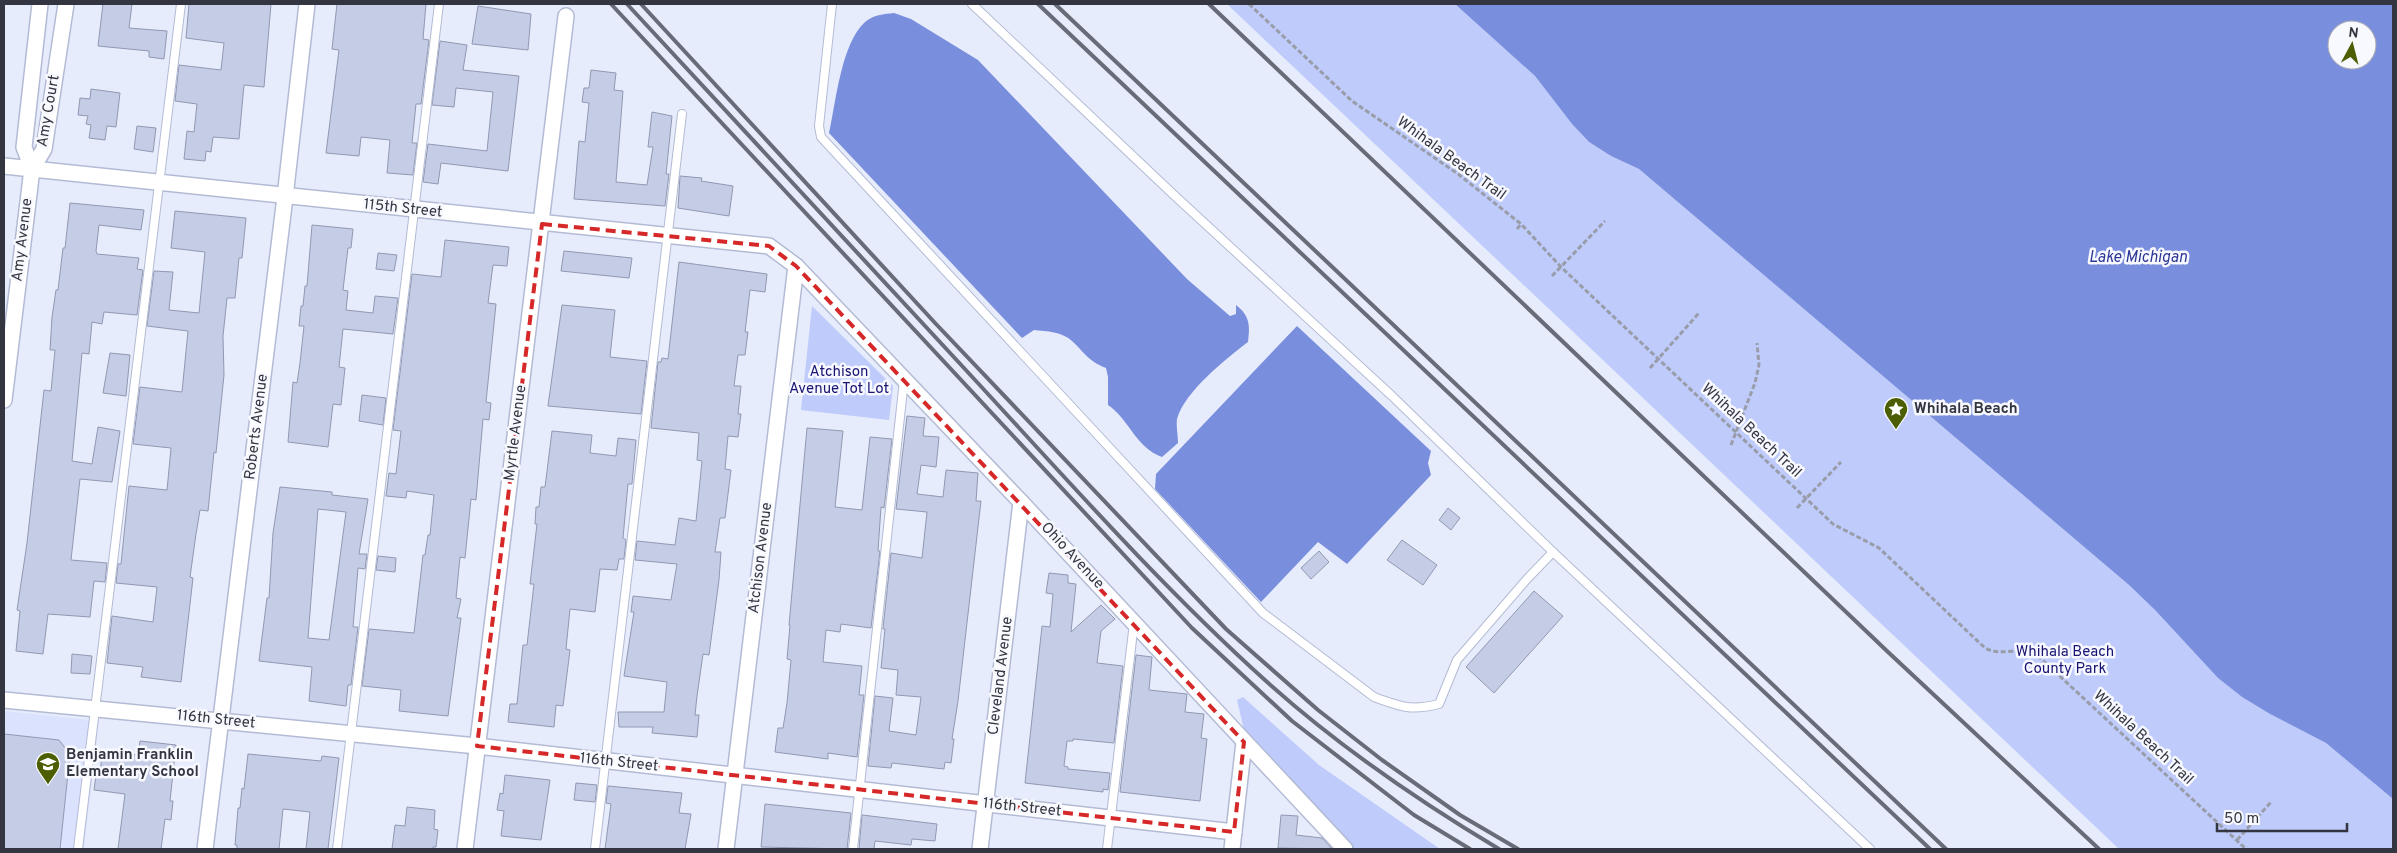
<svg xmlns="http://www.w3.org/2000/svg" width="2397" height="853" viewBox="0 0 2397 853" font-family="Overpass,sans-serif">
<rect width="100%" height="100%" fill="#e7ecfc"/>
<polygon fill="#dae2fd" points="4,711 99,721 84,849 4,849"/>
<g fill="#becbfb">
<polygon points="1227,4 1455,4 1535,76 1572,124 1589,142 1611,156 1639,169 2129,585 2155,610 2218,678 2242,697 2270,714 2326,743 2393,799 2393,849 2119,849"/>
<polygon points="812,306 893,386 889,420 801,410"/>
<polygon points="1243,697 1319,765 1440,849 1352,849 1245,734 1237,700"/>
</g>
<g fill="#7a8ede" fill-rule="evenodd">
<path d="M1455 4H2393V799L2326 743 2270 714 2242 697 2218 678 2155 610 2129 585 1639 169 1611 156 1589 142 1572 124 1535 76ZM2337 30H2367V60H2337Z"/>
<path d="M894 13 911 19 978 60 1187 279 1230 316 1236 314V305C1250 316 1250 325 1248 342 1226 359 1185 391 1177 419 1176 426 1178 436 1178 443L1162 457C1136 448 1129 419 1108 405V377L1106 368C1088 361 1085 353 1072 341 1063 332 1046 331 1034 330L1022 338 829 133C836 102 841 44 865 22 873 15 884 14 894 13Z"/>
<polygon points="1297,326 1431,451 1428,463 1431,475 1347,564 1318,542 1261,602 1155,489 1156,474"/>
</g>
<g fill="#c5cce6" stroke="#9198b1" fill-rule="evenodd">
<polygon points="103,4 132,4 129,28 167,31 164,59 149,57 149,51 98,46"/>
<polygon points="189,4 271,4 264,87 244,85 239,139 213,137 211,152 206,151 205,161 184,159 187,131 194,132 197,104 175,101 179,65 221,70 224,43 186,38"/>
<polygon points="337,4 426,4 423,39 429,40 421,104 416,104 412,143 417,143 413,175 387,173 390,140 361,137 359,156 326,153 339,50 332,49"/>
<polygon points="478,6 531,14 528,50 472,44"/>
<polygon points="440,41 467,45 463,70 519,76 508,171 441,163 438,184 423,182 428,144 487,151 493,92 456,88 454,107 432,105"/>
<polygon points="591,70 616,73 614,90 623,91 616,182 647,185 653,147 648,147 652,112 672,116 666,174 669,174 665,206 574,199 579,141 585,142 589,103 582,102 584,88 589,88"/>
<polygon points="91,89 120,93 116,127 107,126 105,140 89,138 91,125 86,124 88,116 78,115 80,98 90,99"/>
<polygon points="137,126 156,128 153,152 134,149"/>
<polygon points="680,176 702,178 701,181 733,186 729,216 678,208"/>
<polygon points="70,203 144,210 141,230 99,225 96,251 97,254 139,258 137,269 143,270 137,315 104,312 102,324 92,322 89,354 82,353 72,461 92,464 98,427 120,431 112,482 80,479 71,560 107,563 105,582 94,581 90,617 48,614 43,654 16,651 20,611 17,610 27,543 44,390 51,391 55,350 50,350 52,317 56,290 58,290 63,248 65,248"/>
<polygon points="175,211 246,218 242,258 239,258 235,298 227,298 223,336 224,375 216,453 214,452 208,511 200,510 196,534 190,577 193,578 181,682 141,677 143,667 107,663 112,616 153,622 157,587 116,583 118,564 121,564 129,486 167,490 171,448 133,444 140,387 182,392 188,331 147,326 154,271 173,272 169,310 199,313 205,252 171,248"/>
<polygon points="312,225 353,229 351,248 348,248 343,290 348,291 346,310 373,313 375,296 398,298 393,334 343,329 339,367 345,368 341,405 333,404 328,447 288,442 293,382 297,383 300,363 304,326 299,326 301,306 303,306 305,286 307,286"/>
<polygon points="445,240 509,247 507,266 493,265 488,303 496,304 486,402 491,403 489,420 483,419 476,500 471,499 465,558 460,557 456,598 461,599 457,618 461,618 448,716 399,711 401,690 362,686 369,629 414,633 423,555 425,555 428,535 430,535 434,495 407,491 406,498 386,496 389,473 396,474 401,431 393,430 412,274 441,277"/>
<polygon points="564,251 632,258 629,278 561,271"/>
<polygon points="378,253 397,255 394,271 376,269"/>
<polygon points="679,262 767,274 765,292 750,290 745,332 748,332 745,355 738,355 734,386 741,386 738,414 741,414 738,437 728,436 725,469 731,470 725,518 720,518 715,552 721,552 719,580 709,655 703,654 697,696 695,715 699,715 697,737 652,733 653,727 619,727 618,712 664,712 667,682 624,676 634,612 631,612 633,596 671,600 677,564 635,560 637,541 675,545 679,518 696,521 702,461 697,460 699,433 651,428 658,362 661,362 662,358 668,359"/>
<polygon points="562,305 615,310 610,357 647,361 641,414 548,406"/>
<polygon points="110,353 130,355 126,396 103,393"/>
<polygon points="362,395 386,398 383,425 359,421"/>
<polygon points="907,416 925,418 923,436 939,437 936,467 921,465 917,494 943,497 946,470 978,473 976,501 981,501 958,701 952,739 954,739 951,763 945,762 944,769 892,763 891,768 868,766 875,696 893,698 889,731 916,735 921,697 896,695 898,670 881,668 885,629 883,629 891,553 922,558 927,512 896,509"/>
<polygon points="807,428 843,431 835,507 862,510 870,437 892,439 884,508 881,507 878,551 880,551 871,628 841,624 840,632 826,630 823,662 862,666 859,695 864,695 857,757 828,753 828,759 775,752 778,728 783,728 787,703 791,660 787,659 790,625 789,625"/>
<polygon points="552,431 592,435 590,453 616,456 618,438 636,440 632,484 628,484 623,538 626,540 624,559 619,559 617,570 600,569 595,612 570,609 566,649 570,650 563,706 556,705 554,727 508,722 510,704 517,704 523,645 527,645 534,584 530,584 537,524 535,524 536,507 539,507 541,487 545,487"/>
<path d="M280 487 332 492V495L368 499 359 554H367L365 569 358 568 353 627H358L351 685H348L346 706 309 701 312 667 259 661 267 598H269L273 533ZM318 509 346 512 329 640 308 638Z"/>
<polygon points="1448,508 1460,518 1451,530 1439,520"/>
<polygon points="1402,540 1437,565 1423,585 1387,560"/>
<polygon points="1319,551 1329,562 1311,579 1301,568"/>
<polygon points="378,556 396,558 395,572 376,570"/>
<polygon points="1049,573 1068,575 1068,583 1076,584 1071,632 1101,605 1115,619 1101,631 1097,663 1123,666 1114,743 1073,739 1073,741 1067,741 1064,766 1068,767 1068,769 1110,773 1108,790 1103,789 1103,792 1025,783 1042,626 1050,627 1053,594 1046,593"/>
<polygon points="1534,591 1563,616 1494,693 1466,667"/>
<polygon points="72,654 92,656 90,674 71,673"/>
<polygon points="1136,655 1152,657 1149,690 1187,694 1185,712 1204,714 1201,738 1207,739 1200,801 1120,792"/>
<polygon points="4,734 59,740 70,754 60,849 4,849"/>
<polygon points="140,741 176,745 170,801 173,801 171,820 165,819 161,849 118,849 125,794 94,790 96,775 100,776 102,752 138,755"/>
<polygon points="248,754 321,761 322,756 339,758 328,849 306,849 310,812 283,809 279,849 237,849 237,845 235,845 238,808 240,808 242,788 244,789"/>
<polygon points="505,775 550,780 541,840 501,836 504,811 497,810 500,793 503,794"/>
<polygon points="576,783 597,785 595,802 574,800"/>
<polygon points="608,786 682,793 679,813 691,814 685,849 605,849 611,804 606,803"/>
<polygon points="765,804 851,813 847,849 761,847"/>
<polygon points="407,807 435,810 434,829 438,830 436,847 433,847 433,849 392,849 395,825 405,826"/>
<polygon points="862,815 937,824 935,841 912,839 911,845 875,841 874,849 859,849"/>
<polygon points="1281,815 1298,816 1296,835 1322,838 1332,849 1278,848"/>
</g>
<g fill="none" stroke-linecap="round" stroke-linejoin="round">
<g stroke="#b3bbd4" stroke-width="10">
<g id="service">
<path d="M832 4 819 126 821 137 1263 613 1374 697C1401 707 1411 711 1439 704L1457 660 1527 579 1553 552"/>
<polyline points="972,4 1175,196 1392,396 1553,552 1870,849"/>
<polyline points="78,849 181,4"/>
<polyline points="337,849 439,4"/>
<polyline points="595,849 682,114"/>
<polyline points="853,849 904,380"/>
<polyline points="1107,849 1134,623"/>
</g>
</g>
<g stroke="#b3bbd4" stroke-width="18">
<g id="minor">
<polyline points="4,166 769,246 796,266 1021,502 1345,849"/>
<polyline points="32,169 24,147 40,4"/>
<polyline points="4,400 32,169 44,149 66,4"/>
<polyline points="4,700 477,746 1234,832"/>
<polyline points="205,849 285,197 307,4"/>
<polyline points="465,849 566,16"/>
<polyline points="726,849 796,266"/>
<polyline points="980,849 1021,502"/>
<polyline points="1232,849 1244,742"/>
</g>
</g>
<g stroke="#999daa" stroke-width="3" stroke-dasharray="5 2.5" stroke-linecap="butt">
<path d="M1249 4 1352 101 1458 174 1521 224 1561 267 1833 524 1879 548 1985 648C2001 657 2019 646 2037 655L2246 849"/>
<polyline points="1517,229 1521,224"/>
<polyline points="1552,276 1605,221"/>
<polyline points="1650,368 1699,313"/>
<polyline points="1731,445 1755,383 1759,365 1757,343"/>
<polyline points="1797,508 1841,462"/>
<polyline points="2237,840 2272,801"/>
</g>
<use href="#service" stroke="#fff" stroke-width="8"/>
<use href="#minor" stroke="#fff" stroke-width="15"/>
<g stroke="#686c78" stroke-width="4">
<polyline points="611,4 1192,628 1292,721 1414,815 1470,849"/>
<path d="M627 4C744 129 860 255 976 381 1070 483 1163 588 1266 681 1337 745 1417 800 1499 849"/>
<polyline points="641,4 936,324 1226,629 1318,710 1382,760 1460,815 1518,849"/>
<polyline points="1038,4 1930,849"/>
<polyline points="1055,4 1946,849"/>
<polyline points="1209,4 1888,652 2099,849"/>
</g>
</g>
<path fill="none" stroke="#d62828" stroke-width="4" stroke-dasharray="10 6" stroke-linejoin="round" d="M542 224 769 246 796 266 1244 742 1234 832 477 746Z"/>
<defs>
<g id="sight-pin" transform="scale(1.25)"><path d="M0 17L-7.5 6A9.5 9.5 0 1 1 7.5 6Z" fill="#4c5e02" stroke="#f8f9ff"/><path d="M0-6L1.8-2.2L6-1.7L2.9 1.2L3.7 5.4L0 3.3L-3.7 5.4L-2.9 1.2L-6-1.7L-1.8-2.2Z" fill="#fff"/></g>
<g id="school-pin" transform="scale(1.25)"><path d="M0 17L-7.5 6A9.5 9.5 0 1 1 7.5 6Z" fill="#4c5e02" stroke="#f8f9ff"/><path d="M0-5L7-2L0 1L-7-2ZM-4 1L0 2.5L4 1V4Q0 6-4 4Z" fill="#fff"/></g>
</defs>
<g fill-rule="evenodd">
<use href="#sight-pin" x="1896" y="409"/>
<use href="#school-pin" x="48" y="764"/>
</g>
<g text-anchor="middle" dominant-baseline="central" stroke-width="5" stroke-linejoin="round" paint-order="stroke">
<g font-size="15" fill="#333640" stroke="#f8f9ff">
<text transform="translate(49 111) rotate(-80)">Amy Court</text>
<text transform="translate(1451 159) rotate(36)">Whihala Beach Trail</text>
<text transform="translate(403 209) rotate(6)">115th Street</text>
<text transform="translate(23 240) rotate(-83)">Amy Avenue</text>
<text transform="translate(257 427) rotate(-83)">Roberts Avenue</text>
<text transform="translate(1751 431) rotate(43)">Whihala Beach Trail</text>
<text transform="translate(516 433) rotate(-83)">Myrtle Avenue</text>
<text transform="translate(1072 556) rotate(47)">Ohio Avenue</text>
<text transform="translate(761 558) rotate(-83)">Atchison Avenue</text>
<text transform="translate(1001 676) rotate(-83)">Cleveland Avenue</text>
<text transform="translate(216 720) rotate(6)">116th Street</text>
<text transform="translate(2143 738) rotate(43)">Whihala Beach Trail</text>
<text transform="translate(619 763) rotate(6)">116th Street</text>
<text transform="translate(1022 808) rotate(6)">116th Street</text>
</g>
<g font-size="15" fill="#171472" stroke="#f8f9ff">
<text x="839" y="372">Atchison<tspan x="839" dy="17">Avenue Tot Lot</tspan></text>
<text x="2065" y="652">Whihala Beach<tspan x="2065" dy="17">County Park</tspan></text>
</g>
<g font-size="15" font-weight="bold" fill="#333640" stroke="#f8f9ff" text-anchor="start">
<text x="1914" y="409">Whihala Beach</text>
<text x="66" y="755">Benjamin Franklin<tspan x="66" dy="17">Elementary School</tspan></text>
</g>
<g font-size="16" font-style="italic" fill="#2d3895" stroke="#f8f9ff">
<text x="2138" y="258">Lake Michigan</text>
</g>
</g>
<rect width="2397" height="853" fill="none" stroke="#333640" stroke-width="10"/>
<g transform="translate(2352 45) rotate(7)"><circle r="24" fill="#f8f9ff" stroke="#a9abb3"/>
<path d="M0-4L9 19L0 12L-9 19Z" fill="#4c5e02"/>
<text y="-8" font-size="14" font-weight="bold" text-anchor="middle" fill="#333640">N</text>
</g>
<path d="M2217 823v8h130v-8" fill="none" stroke="#333640" stroke-width="2.5"/>
<text x="2224" y="823" font-size="15" fill="#333640" stroke="#f8f9ff" stroke-width="4" paint-order="stroke">50 m</text>
</svg>
